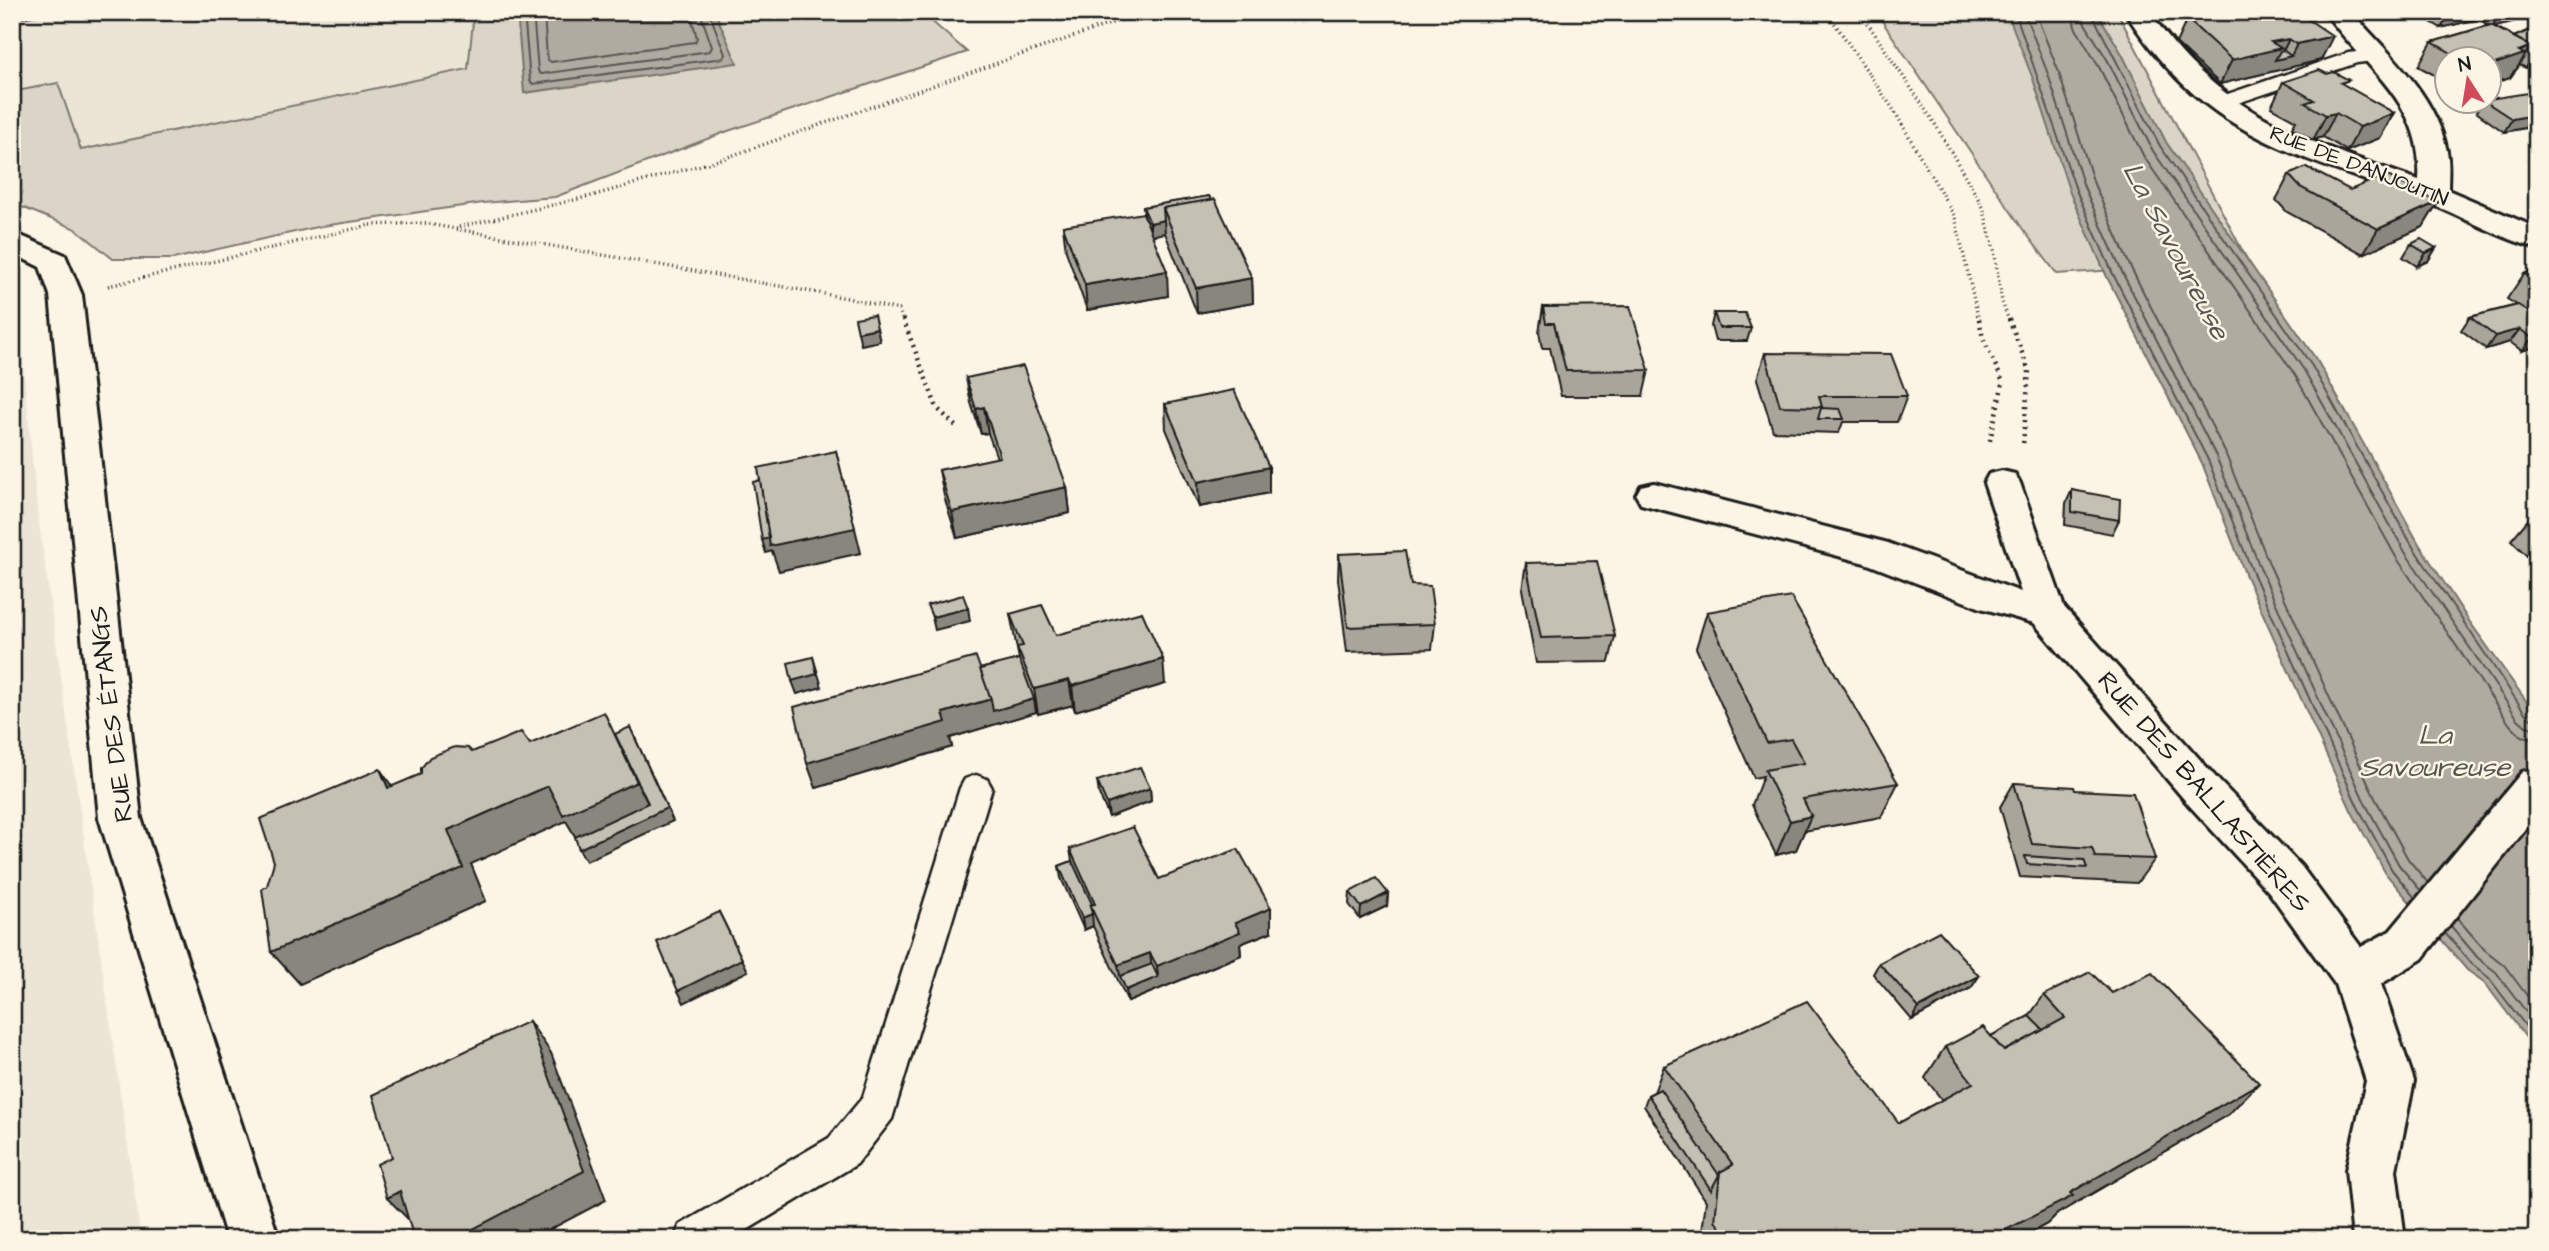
<svg xmlns="http://www.w3.org/2000/svg" width="2549" height="1251" viewBox="0 0 2549 1251" font-family="'Architects Daughter',sans-serif">
<rect width="100%" height="100%" fill="#fcf5e5"/>
<filter id="ink" filterUnits="userSpaceOnUse"><feTurbulence type="fractalNoise" baseFrequency=".0143" numOctaves="2"/><feDisplacementMap in="SourceGraphic" scale="14" xChannelSelector="R" yChannelSelector="G"/><feConvolveMatrix kernelMatrix="1 2 1 2 8 2 1 2 1" color-interpolation-filters="sRGB"/></filter>
<g filter="url(#ink)">
<g fill="#ebe5d6">
<polygon points="12,12 474,12 468,69 81,150 58,84 12,92"/>
<polygon points="12,294 17,299 37,509 141,1239 12,1239"/>
</g>
<g fill="#dbd5c8" stroke="#7c7872" stroke-width="2">
<polygon points="474,12 921,12 967,52 728,131 555,197 483,203 322,226 173,259 113,259 76,229 12,203 12,92 58,83 81,150 468,69"/>
<polygon points="1876,12 2117,12 2248,261 2057,274 2022,228"/>
</g>
<g fill="#b0aba1" stroke="#75726c" stroke-width="2">
<polygon points="517,12 715,12 737,63 524,93"/>
<polygon points="2007,12 2097,12 2122,54 2166,142 2318,362 2419,544 2467,618 2537,716 2537,1052 2484,982 2467,970 2386,874 2351,810 2246,576 2202,463 2107,277 2070,193 2033,79"/>
</g>
<g fill="none" stroke-linecap="round" stroke-linejoin="round">
<g stroke="#575551" stroke-width="2">
<polyline points="524,12 530,81 533,84 723,58 725,54 709,12"/>
<polyline points="533,12 538,71 541,74 710,51 712,47 700,12"/>
<polyline points="544,12 547,59 551,62 695,42 697,38 690,12"/>
<polyline points="2015,12 2076,190 2113,274 2208,460 2253,573 2358,807 2392,870 2415,898"/>
<polyline points="2024,12 2048,74 2084,187 2121,270 2216,456 2261,570 2365,803 2399,865 2421,891"/>
<polyline points="2035,12 2058,70 2094,184 2130,266 2225,452 2270,566 2375,798 2408,859 2428,883"/>
<polyline points="2072,12 2075,27 2099,67 2144,157 2295,375 2396,557 2510,725 2521,736 2537,739"/>
<polyline points="2082,12 2084,22 2108,61 2153,151 2304,370 2405,552 2518,719 2526,726 2537,729"/>
<polyline points="2091,12 2160,146 2312,366 2413,547 2525,713 2531,719 2537,720"/>
<polyline points="2457,918 2485,950 2504,965 2537,1009"/>
<polyline points="2451,926 2478,958 2496,972 2537,1026"/>
<polyline points="2445,933 2472,964 2489,978 2537,1041"/>
</g>
<g stroke="#1c1c1c" stroke-width="5">
<g id="service">
<polygon points="2374,50 2381,52 2384,56 2381,60 2357,63 2223,108 2216,106 2212,102 2216,98 2348,53"/>
<polygon points="976,775 987,779 992,788 892,1119 857,1164 732,1239 674,1239 680,1225 829,1138 863,1097 960,788 965,779"/>
</g>
</g>
<g stroke="#1c1c1c" stroke-width="6">
<g id="minor">
<path d="M2125 12H2150C2218 115 2309 142 2419 180 2424 101 2364 69 2325 12H2351C2387 52 2434 93 2446 147 2450 161 2448 176 2448 190L2537 228V248C2498 238 2461 215 2423 201 2293 152 2206 139 2125 12Z"/>
<polygon points="12,232 65,255 82,295 141,818 279,1239 227,1239 99,818 50,295 40,267 12,253"/>
<polygon points="2002,471 2015,474 2020,483 2064,607 2219,781 2301,866 2361,947 2390,931 2522,772 2537,767 2537,815 2422,959 2381,984 2414,1081 2396,1170 2405,1239 2353,1239 2346,1170 2366,1081 2335,984 2269,892 2189,805 2034,623 1981,608 1865,563 1641,504 1636,495 1641,486 1654,483 1888,543 2021,592 1984,483 1989,474"/>
</g>
</g>
<g stroke="#1c1c1c" stroke-width="3.5" stroke-dasharray="1 3.5" stroke-linecap="butt">
<polyline points="1827,12 1895,112 1955,217 1979,321"/>
<polyline points="1860,12 1935,124 1983,207 1994,250 2002,302 2009,321"/>
<polyline points="459,227 591,196 722,159 1144,12"/>
<polyline points="108,286 370,225 422,223 847,298 899,310 903,321"/>
</g>
<g stroke="#1c1c1c" stroke-width="4.5" stroke-dasharray="2 5" stroke-linecap="butt">
<polyline points="903,319 937,408 958,428"/>
<polyline points="1979,319 1983,338 2003,382 1989,445"/>
<polyline points="2009,319 2029,371 2023,445"/>
</g>
<use href="#service" fill="#fcf5e5" fill-rule="evenodd"/>
<use href="#minor" fill="#fcf5e5" fill-rule="evenodd"/>
</g>
<g fill="#a9a59a" stroke="#1c1c1c" stroke-width="2">
<polygon points="2197,12 2213,14 2297,12 2321,60 2220,84 2176,43 2187,19 2194,17"/>
<polygon points="2414,12 2531,12 2528,18 2494,26 2514,37 2535,27 2537,25 2537,61 2526,68 2520,65 2510,78 2489,85 2489,60 2447,60 2447,82 2418,66 2432,42 2489,25 2478,19 2441,28"/>
<polygon points="2283,82 2346,86 2394,113 2380,138 2347,151 2323,137 2313,140 2292,128 2296,121 2271,107"/>
<polygon points="2537,93 2537,136 2525,128 2504,132 2476,112 2483,102 2489,102"/>
<polygon points="2289,175 2350,190 2438,202 2423,227 2363,254 2287,212 2276,200"/>
<polygon points="1209,196 1252,278 1253,303 1197,313 1165,233 1152,235 1168,296 1087,310 1066,251 1063,226 1144,215 1143,207"/>
<polygon points="2411,244 2436,248 2428,261 2417,266 2403,257"/>
<polygon points="2537,268 2537,346 2522,351 2510,342 2486,349 2461,330 2470,317 2517,305 2507,299 2524,274"/>
<polygon points="1543,307 1649,370 1643,396 1561,396 1550,348 1542,348 1539,332"/>
<polygon points="1714,313 1751,328 1747,341 1715,341 1711,326"/>
<polygon points="1765,353 1907,396 1897,422 1843,422 1839,433 1773,431 1757,379"/>
<polygon points="966,378 1067,487 1070,513 957,538 944,496 939,470 997,458 988,433 981,434 971,403"/>
<polygon points="1165,404 1269,467 1269,493 1199,507 1166,429"/>
<polygon points="2072,490 2119,520 2112,534 2065,525 2066,503"/>
<polygon points="2537,510 2537,566 2511,540 2532,515 2535,515 2534,514"/>
<polygon points="1339,554 1411,585 1435,624 1432,649 1347,652 1338,579"/>
<polygon points="1526,563 1615,636 1609,662 1536,663 1522,589"/>
<polygon points="1707,612 1898,783 1881,817 1804,831 1796,850 1776,855 1752,805 1763,776 1754,778 1696,648"/>
<polygon points="1010,614 1165,684 1075,711 1073,705 1038,714 1036,708 1036,712 950,738 952,747 816,788 980,669 1019,659"/>
<polygon points="1097,781 1150,788 1151,801 1109,817 1099,794"/>
<polygon points="2014,783 2075,790 2155,859 2137,883 2020,877 2000,807"/>
<polygon points="1070,849 1159,879 1271,932 1240,944 1241,955 1128,1002 1093,926 1084,930 1061,878 1059,866 1072,861"/>
<polygon points="1350,892 1388,893 1387,906 1360,919 1349,904"/>
<polygon points="1879,963 1979,976 1971,988 1912,1020 1873,974"/>
<polygon points="2044,995 2229,1114 2057,1214 2047,1224 2019,1239 1701,1239 1706,1201 1644,1106 1648,1095 1654,1092 1664,1066 1899,1123 1942,1100 1925,1078 1945,1047 1991,1036 2029,1016"/>
<polygon points="2537,1222 2537,1238 2529,1227"/>
</g>
<g fill="#89867d" stroke="#1c1c1c" stroke-width="2">
<polygon points="16,12 57,12 19,18"/>
<polygon points="2451,12 2482,12 2478,19 2441,28"/>
<polygon points="2509,12 2515,12 2508,23 2492,27 2500,14"/>
<polygon points="2515,12 2531,12 2528,18 2508,23"/>
<polygon points="2333,36 2321,60 2220,84 2232,60 2271,42 2289,39 2279,59 2291,56 2297,44"/>
<polygon points="2531,46 2516,70 2514,71 2510,78 2489,85 2489,66"/>
<polygon points="2537,54 2537,61 2526,68 2534,55"/>
<polygon points="2336,113 2323,137 2313,140 2326,115"/>
<polygon points="2394,113 2380,138 2347,151 2360,127"/>
<polygon points="2534,115 2525,128 2504,132 2512,119"/>
<polygon points="2438,202 2423,227 2363,254 2378,229"/>
<polygon points="1164,220 1165,233 1150,236 1150,223"/>
<polygon points="2436,248 2428,261 2417,266 2426,253"/>
<polygon points="1167,271 1168,296 1087,310 1085,285"/>
<polygon points="1252,278 1253,303 1197,313 1196,288"/>
<polygon points="877,328 880,341 861,345 858,332"/>
<polygon points="2520,329 2510,342 2486,349 2495,336"/>
<polygon points="2537,336 2537,346 2522,351 2532,338"/>
<polygon points="984,407 988,433 981,434 976,409"/>
<polygon points="836,451 861,553 779,571 772,551 766,553 762,540"/>
<polygon points="1269,467 1269,493 1199,507 1198,482"/>
<polygon points="1067,487 1070,513 957,538 952,512"/>
<polygon points="968,608 970,621 935,630 932,617"/>
<polygon points="813,657 822,687 797,694 792,681"/>
<polygon points="1163,659 1165,684 1075,711 1072,686"/>
<polygon points="1069,680 1073,705 1038,714 1034,689"/>
<polygon points="991,699 1034,699 1036,712 950,738 952,747 816,788 807,763 943,713"/>
<polygon points="630,727 673,821 586,861 579,849 582,848 566,821 471,864 486,901 300,984 271,952 448,830 548,786 637,782 654,815"/>
<polygon points="380,769 404,804 388,788"/>
<polygon points="1150,788 1151,801 1109,817 1107,804"/>
<polygon points="1811,816 1796,850 1776,855 1790,821"/>
<polygon points="1388,893 1387,906 1360,919 1361,907"/>
<polygon points="1271,908 1271,932 1240,944 1241,955 1128,1002 1126,990 1158,977 1157,966 1235,923"/>
<polygon points="719,912 748,971 684,1003 678,991"/>
<polygon points="1092,914 1093,926 1084,930 1082,918"/>
<polygon points="1150,953 1153,976 1120,976 1118,965"/>
<polygon points="1979,976 1971,988 1912,1020 1919,1008"/>
<polygon points="529,1021 551,1053 606,1200 532,1239 454,1239"/>
<polygon points="2259,1083 2229,1114 2057,1214 2047,1224 2019,1239 1988,1239 2070,1193"/>
<polygon points="400,1191 415,1226 387,1198"/>
</g>
<g fill="#c4c0b3" stroke="#1c1c1c" stroke-width="2">
<polygon points="2197,12 2210,12 2213,14 2201,16"/>
<polygon points="2221,12 2297,12 2333,36 2297,44 2289,39 2271,42 2281,48 2232,60 2187,19"/>
<polygon points="2491,25 2531,46 2519,51 2524,54 2489,66 2489,60 2464,60 2432,42"/>
<polygon points="2537,27 2537,54 2534,55 2527,52 2531,46 2514,37"/>
<polygon points="2283,50 2291,56 2275,60 2280,51"/>
<polygon points="2319,70 2327,74 2334,72 2349,80 2341,83 2394,113 2360,127 2336,113 2326,115 2305,103 2314,100 2283,82"/>
<polygon points="2534,92 2537,93 2537,118 2534,115 2512,119 2486,102 2489,102 2489,99"/>
<polygon points="2306,167 2350,190 2386,175 2438,202 2378,229 2300,187 2289,175"/>
<polygon points="1209,196 1211,200 1163,208 1164,220 1150,223 1143,207"/>
<polygon points="1215,199 1252,278 1196,288 1163,208"/>
<polygon points="1143,213 1167,271 1085,285 1063,226"/>
<polygon points="2421,239 2436,248 2426,253 2411,244"/>
<polygon points="2537,268 2537,280 2524,274"/>
<polygon points="2518,305 2537,316 2537,336 2532,338 2520,329 2495,336 2470,317"/>
<polygon points="1630,306 1649,370 1566,371 1554,323 1546,323 1543,307"/>
<polygon points="1714,313 1745,313 1751,328 1719,328"/>
<polygon points="874,315 877,328 858,332 855,318"/>
<polygon points="1765,353 1891,354 1907,396 1819,396 1822,407 1780,406"/>
<polygon points="1023,366 1067,487 952,512 939,470 1000,457 984,407 976,409 966,378"/>
<polygon points="1234,390 1269,467 1198,482 1165,404"/>
<polygon points="1821,408 1840,409 1844,419 1818,419"/>
<polygon points="836,451 855,528 770,546 758,468"/>
<polygon points="760,480 769,538 762,540 753,482"/>
<polygon points="2072,490 2120,499 2119,520 2072,512"/>
<polygon points="1405,551 1411,585 1430,586 1435,624 1348,627 1339,554"/>
<polygon points="1597,561 1615,636 1541,638 1526,563"/>
<polygon points="963,595 968,608 932,617 927,605"/>
<polygon points="1791,597 1898,783 1803,799 1811,816 1790,821 1765,770 1804,763 1791,739 1767,743 1707,612"/>
<polygon points="1042,605 1056,635 1142,612 1163,659 1072,686 1069,680 1034,689 1017,647 1023,646 1010,614"/>
<polygon points="813,657 817,674 792,681 788,663"/>
<polygon points="976,657 991,699 943,713 946,722 807,763 794,707"/>
<polygon points="1019,659 1034,699 993,711 991,699 980,669"/>
<polygon points="604,712 637,782 563,815 548,786 448,830 463,868 271,952 262,889 267,886 274,862 260,819 380,769 388,788 421,774 421,768 430,757 455,747 468,748 472,752 521,732 530,744"/>
<polygon points="630,727 667,808 579,849 575,837 648,803 615,734"/>
<polygon points="1140,767 1150,788 1107,804 1097,781"/>
<polygon points="2014,783 2074,787 2075,790 2133,793 2155,859 2095,857 2092,848 2032,844"/>
<polygon points="1133,827 1159,879 1238,849 1271,908 1235,923 1240,932 1157,966 1150,953 1118,965 1090,905 1095,904 1070,849"/>
<polygon points="2025,856 2084,860 2087,868 2027,864"/>
<polygon points="1072,861 1092,904 1090,905 1092,914 1082,918 1059,866"/>
<polygon points="1376,878 1388,893 1361,907 1350,892"/>
<polygon points="719,912 742,959 678,991 657,942"/>
<polygon points="1939,931 1979,976 1919,1008 1879,963"/>
<polygon points="1152,964 1158,977 1126,990 1120,976"/>
<polygon points="2090,972 2112,993 2152,973 2259,1083 2070,1193 2073,1196 1988,1239 1724,1239 1727,1237 1715,1221 1720,1172 1733,1165 1664,1066 1807,1001 1899,1123 1973,1083 1945,1047 1983,1027 2004,1051 2065,1018 2044,995"/>
<polygon points="2029,1016 2043,1030 2004,1051 1991,1036"/>
<polygon points="529,1021 584,1171 454,1239 414,1239 400,1191 387,1198 377,1164 392,1157 373,1095"/>
<polygon points="1660,1089 1719,1175 1711,1190 1648,1095"/>
</g>
</g>
<g text-anchor="middle" dominant-baseline="central" stroke-width="5" stroke-linejoin="round" paint-order="stroke">
<g font-size="21" fill="#1c1c1c" stroke="#fcf5e5">
<text transform="translate(2359 166) rotate(21)">RUE DE DANJOUTIN</text>
</g>
<g font-size="26" fill="#1c1c1c" stroke="#fcf5e5">
<text transform="translate(111 714) rotate(-97)">RUE DES ÉTANGS</text>
<text transform="translate(2204 792) rotate(49)">RUE DES BALLASTIÈRES</text>
</g>
<g font-size="28" font-style="italic" fill="#575551" stroke="#fcf5e5">
<text transform="translate(2176 251) rotate(62)">La Savoureuse</text>
<text x="2435" y="735">La<tspan x="2435" dy="32">Savoureuse</tspan></text>
</g>
</g>
<rect width="2549" height="1251" fill="none" stroke="#fcf5e5" stroke-width="42"/>
<rect x="21" y="21" width="2507" height="1209" fill="none" stroke="#1c1c1c" stroke-width="2.5" filter="url(#ink)"/>
<g transform="translate(2468 80) rotate(348)"><circle r="33" fill="#fcf5e5" stroke="#a29e95" stroke-width="2"/>
<path d="M0-5L12 26L0 18L-12 26Z" fill="#d1495b"/>
<text y="-10" font-size="19" font-weight="bold" text-anchor="middle" fill="#1c1c1c">N</text>
</g>
</svg>
